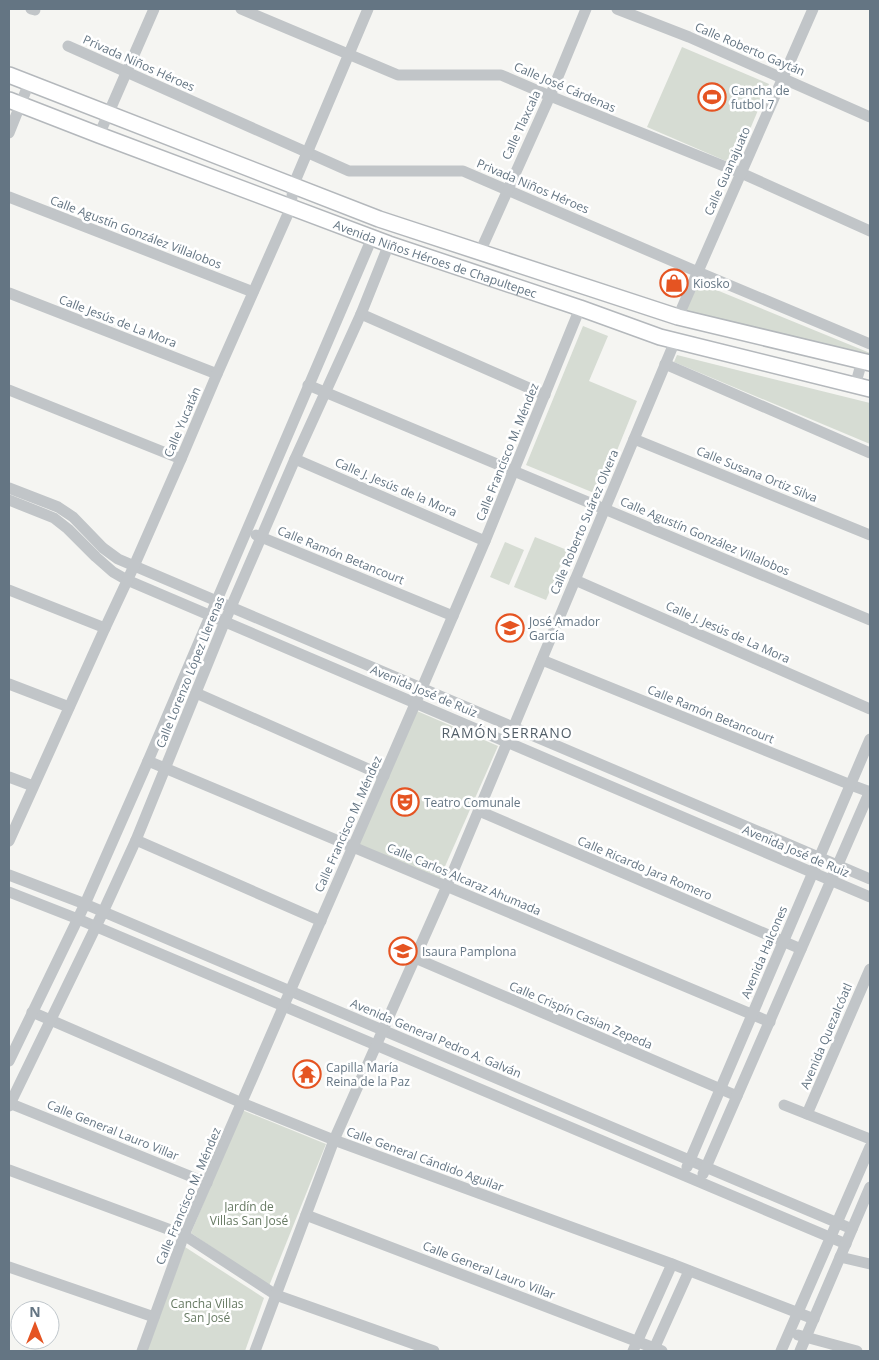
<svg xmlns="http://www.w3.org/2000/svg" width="879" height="1360" viewBox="0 0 879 1360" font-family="'Open Sans',sans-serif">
<rect width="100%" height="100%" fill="#f5f5f2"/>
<g fill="#d6dcd3">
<polygon points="682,47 769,84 735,165 647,127"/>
<polygon points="697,282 870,353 870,356 684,312"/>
<polygon points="583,326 608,336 589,381 637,401 599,495 526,465"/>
<polygon points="677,355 870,403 870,444 674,362"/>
<polygon points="535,537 567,550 546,600 514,587"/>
<polygon points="505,542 524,550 509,585 490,577"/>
<polygon points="417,711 498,746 439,880 358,845"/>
<polygon points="242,1110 326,1144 269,1286 191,1233"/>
<polygon points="185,1247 264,1298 245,1351 147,1351"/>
</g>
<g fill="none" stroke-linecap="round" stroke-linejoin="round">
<g stroke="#b4b8bc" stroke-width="18">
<g id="major">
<polyline points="9,75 379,219 678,317 870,363"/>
<path id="s1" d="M9 100 99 135 389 244 580 308 660 337 870 389"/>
</g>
</g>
<g stroke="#c1c5c8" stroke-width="11">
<polyline points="31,9 35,10"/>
<polyline points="241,9 398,75 501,75 550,96 741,173 870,231"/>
<polyline points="617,9 689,37 870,117"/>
<polyline points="68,46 349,171 463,171 698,272 870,344"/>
<polyline points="9,133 29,83"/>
<polyline points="99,135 154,9"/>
<polyline points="9,197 253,292"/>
<polyline points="480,252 550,96 586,9"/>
<polyline points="9,293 217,374"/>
<polyline points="361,314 545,395"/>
<polyline points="678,317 813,9"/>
<polyline points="665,364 870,453"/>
<polyline points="308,385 870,620"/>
<polyline points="855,386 862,361"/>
<polyline points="9,390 181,459"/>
<polyline points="634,439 870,535"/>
<polyline points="295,459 485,541"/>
<polyline points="9,488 58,507 73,517 103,548 118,559 870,879"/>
<polyline points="9,500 54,518 68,529 96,557 113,572 127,580 870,897"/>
<polyline points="256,535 453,616"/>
<polyline points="575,580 870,709"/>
<polyline points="9,590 105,628"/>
<polyline points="542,660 851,785 870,792"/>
<polyline points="9,684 69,707"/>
<polyline points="196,693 384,776"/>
<polyline points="148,761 770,1022"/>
<polyline points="9,777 33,786"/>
<polyline points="479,811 801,949"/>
<polyline points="136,840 321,921"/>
<polyline points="9,841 105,628 134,566 181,459 217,374 291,207 293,186 368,9"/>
<polyline points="9,875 85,904 852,1229"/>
<polyline points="9,892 78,919 846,1244"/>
<polyline points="415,958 737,1096"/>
<polyline points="32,1012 242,1103 334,1140 672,1264 814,1319"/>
<polyline points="9,1061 85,904 148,761 372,238"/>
<polyline points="9,1103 207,1183"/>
<polyline points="784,1105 870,1139"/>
<polyline points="9,1106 103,912 136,840 225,621 295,459 361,314 389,244"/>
<polyline points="807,1114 870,969"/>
<polyline points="687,1167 870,739"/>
<polyline points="9,1170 184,1235 276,1295 434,1351"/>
<polyline points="703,1174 870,791"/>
<polyline points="306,1215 662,1351"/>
<polyline points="840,1257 870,1264"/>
<polyline points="9,1267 154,1317"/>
<polyline points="798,1335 857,1351"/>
<polyline points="142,1351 184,1235 422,688 485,541 580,308"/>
<polyline points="255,1351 334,1140 447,886 675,341"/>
<polyline points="633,1351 672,1264"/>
<polyline points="653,1351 689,1271"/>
<polyline points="781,1351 870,1147"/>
<polyline points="800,1351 870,1187"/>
</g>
<use href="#major" stroke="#fff" stroke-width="15"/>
</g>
<defs>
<g id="stadium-ring" transform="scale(1.4375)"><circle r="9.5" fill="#fff" stroke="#e55422" stroke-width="1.5"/><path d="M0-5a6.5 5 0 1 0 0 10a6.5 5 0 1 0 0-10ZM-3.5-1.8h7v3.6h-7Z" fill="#e55422"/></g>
<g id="shop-ring" transform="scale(1.4375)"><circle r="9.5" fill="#fff" stroke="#e55422" stroke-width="1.5"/><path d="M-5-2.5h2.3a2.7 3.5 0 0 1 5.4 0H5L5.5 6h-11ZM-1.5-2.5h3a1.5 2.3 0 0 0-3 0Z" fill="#e55422"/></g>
<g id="school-ring" transform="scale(1.4375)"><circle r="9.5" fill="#fff" stroke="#e55422" stroke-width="1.5"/><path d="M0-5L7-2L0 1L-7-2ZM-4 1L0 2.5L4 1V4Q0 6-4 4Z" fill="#e55422"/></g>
<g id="theatre-ring" transform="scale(1.4375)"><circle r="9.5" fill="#fff" stroke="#e55422" stroke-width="1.5"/><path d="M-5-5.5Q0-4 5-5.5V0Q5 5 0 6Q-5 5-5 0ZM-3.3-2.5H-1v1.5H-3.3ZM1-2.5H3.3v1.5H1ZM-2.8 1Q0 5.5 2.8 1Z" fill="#e55422"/></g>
<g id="temple-ring" transform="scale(1.4375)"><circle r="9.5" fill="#fff" stroke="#e55422" stroke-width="1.5"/><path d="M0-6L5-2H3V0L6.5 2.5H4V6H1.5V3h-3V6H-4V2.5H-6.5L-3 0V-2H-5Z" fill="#e55422"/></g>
</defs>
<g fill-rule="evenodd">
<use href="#stadium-ring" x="712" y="97"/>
<use href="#shop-ring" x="674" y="283"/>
<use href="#school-ring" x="510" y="628"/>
<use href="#theatre-ring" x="405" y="802"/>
<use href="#school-ring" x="403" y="951"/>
<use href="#temple-ring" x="307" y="1074"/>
</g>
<g text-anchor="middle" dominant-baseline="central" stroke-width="5" stroke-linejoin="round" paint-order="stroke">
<g font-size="12" fill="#647583" stroke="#fff">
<text transform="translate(750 49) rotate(23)">Calle Roberto Gaytán</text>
<text transform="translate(139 63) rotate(24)">Privada Niños Héroes</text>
<text transform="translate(565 87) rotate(23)">Calle José Cárdenas</text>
<text transform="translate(521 125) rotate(-65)">Calle Tlaxcala</text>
<text transform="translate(727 171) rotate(-66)">Calle Guanajuato</text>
<text transform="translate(533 186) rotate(23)">Privada Niños Héroes</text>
<text transform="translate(136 232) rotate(21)">Calle Agustín González Villalobos</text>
<text stroke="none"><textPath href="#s1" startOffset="455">Avenida Niños Héroes de Chapultepec</textPath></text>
<text transform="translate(118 321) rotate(21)">Calle Jesús de La Mora</text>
<text transform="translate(182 422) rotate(-67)">Calle Yucatán</text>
<text transform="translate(507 452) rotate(-68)">Calle Francisco M. Méndez</text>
<text transform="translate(757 474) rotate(22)">Calle Susana Ortiz Silva</text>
<text transform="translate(396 487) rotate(23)">Calle J. Jesús de la Mora</text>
<text transform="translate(584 522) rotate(-67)">Calle Roberto Suárez Olvera</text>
<text transform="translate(705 536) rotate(23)">Calle Agustín González Villalobos</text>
<text transform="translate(341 555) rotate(22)">Calle Ramón Betancourt</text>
<text transform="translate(728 632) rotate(24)">Calle J. Jesús de La Mora</text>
<text transform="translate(190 672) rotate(-68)">Calle Lorenzo López Llerenas</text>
<text transform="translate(424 691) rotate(23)">Avenida José de Ruiz</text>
<text transform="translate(711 714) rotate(22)">Calle Ramón Betancourt</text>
<text transform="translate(348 824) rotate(-66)">Calle Francisco M. Méndez</text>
<text transform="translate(796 851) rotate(23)">Avenida José de Ruiz</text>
<text transform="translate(645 868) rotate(23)">Calle Ricardo Jara Romero</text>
<text transform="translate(464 879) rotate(23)">Calle Carlos Alcaraz Ahumada</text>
<text transform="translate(764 952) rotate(-67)">Avenida Halcones</text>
<text transform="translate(581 1015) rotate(23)">Calle Crispín Casian Zepeda</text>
<text transform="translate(826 1036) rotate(-67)">Avenida Quezalcóatl</text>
<text transform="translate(436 1038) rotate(23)">Avenida General Pedro A. Galván</text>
<text transform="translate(113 1130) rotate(22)">Calle General Lauro Villar</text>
<text transform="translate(425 1159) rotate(20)">Calle General Cándido Aguilar</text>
<text transform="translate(188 1196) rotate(-67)">Calle Francisco M. Méndez</text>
<text transform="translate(489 1270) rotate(21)">Calle General Lauro Villar</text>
</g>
<g font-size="12" fill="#647583" stroke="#fff" text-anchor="start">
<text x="731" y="90">Cancha de<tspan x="731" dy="14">futbol 7</tspan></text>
<text x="693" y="283">Kiosko</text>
<text x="529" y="621">José Amador<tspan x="529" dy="14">García</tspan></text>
<text x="424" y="802">Teatro Comunale</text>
<text x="422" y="951">Isaura Pamplona</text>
<text x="326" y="1067">Capilla María<tspan x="326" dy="14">Reina de la Paz</tspan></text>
</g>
<g font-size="12" fill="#677a63" stroke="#fff">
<text x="249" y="1206">Jardín de<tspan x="249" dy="14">Villas San José</tspan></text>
<text x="207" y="1303">Cancha Villas<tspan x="207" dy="14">San José</tspan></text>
</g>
<g font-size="14" letter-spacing="1" fill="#525e68" stroke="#fff">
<text x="507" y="732">RAMÓN SERRANO</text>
</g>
</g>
<rect width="879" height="1360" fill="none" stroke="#647583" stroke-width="20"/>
<g transform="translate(35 1325)"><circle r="24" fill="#ffffff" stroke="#c1c8cd"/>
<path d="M0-4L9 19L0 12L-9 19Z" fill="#e55422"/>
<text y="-8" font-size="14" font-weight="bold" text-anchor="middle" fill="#647583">N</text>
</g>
</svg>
